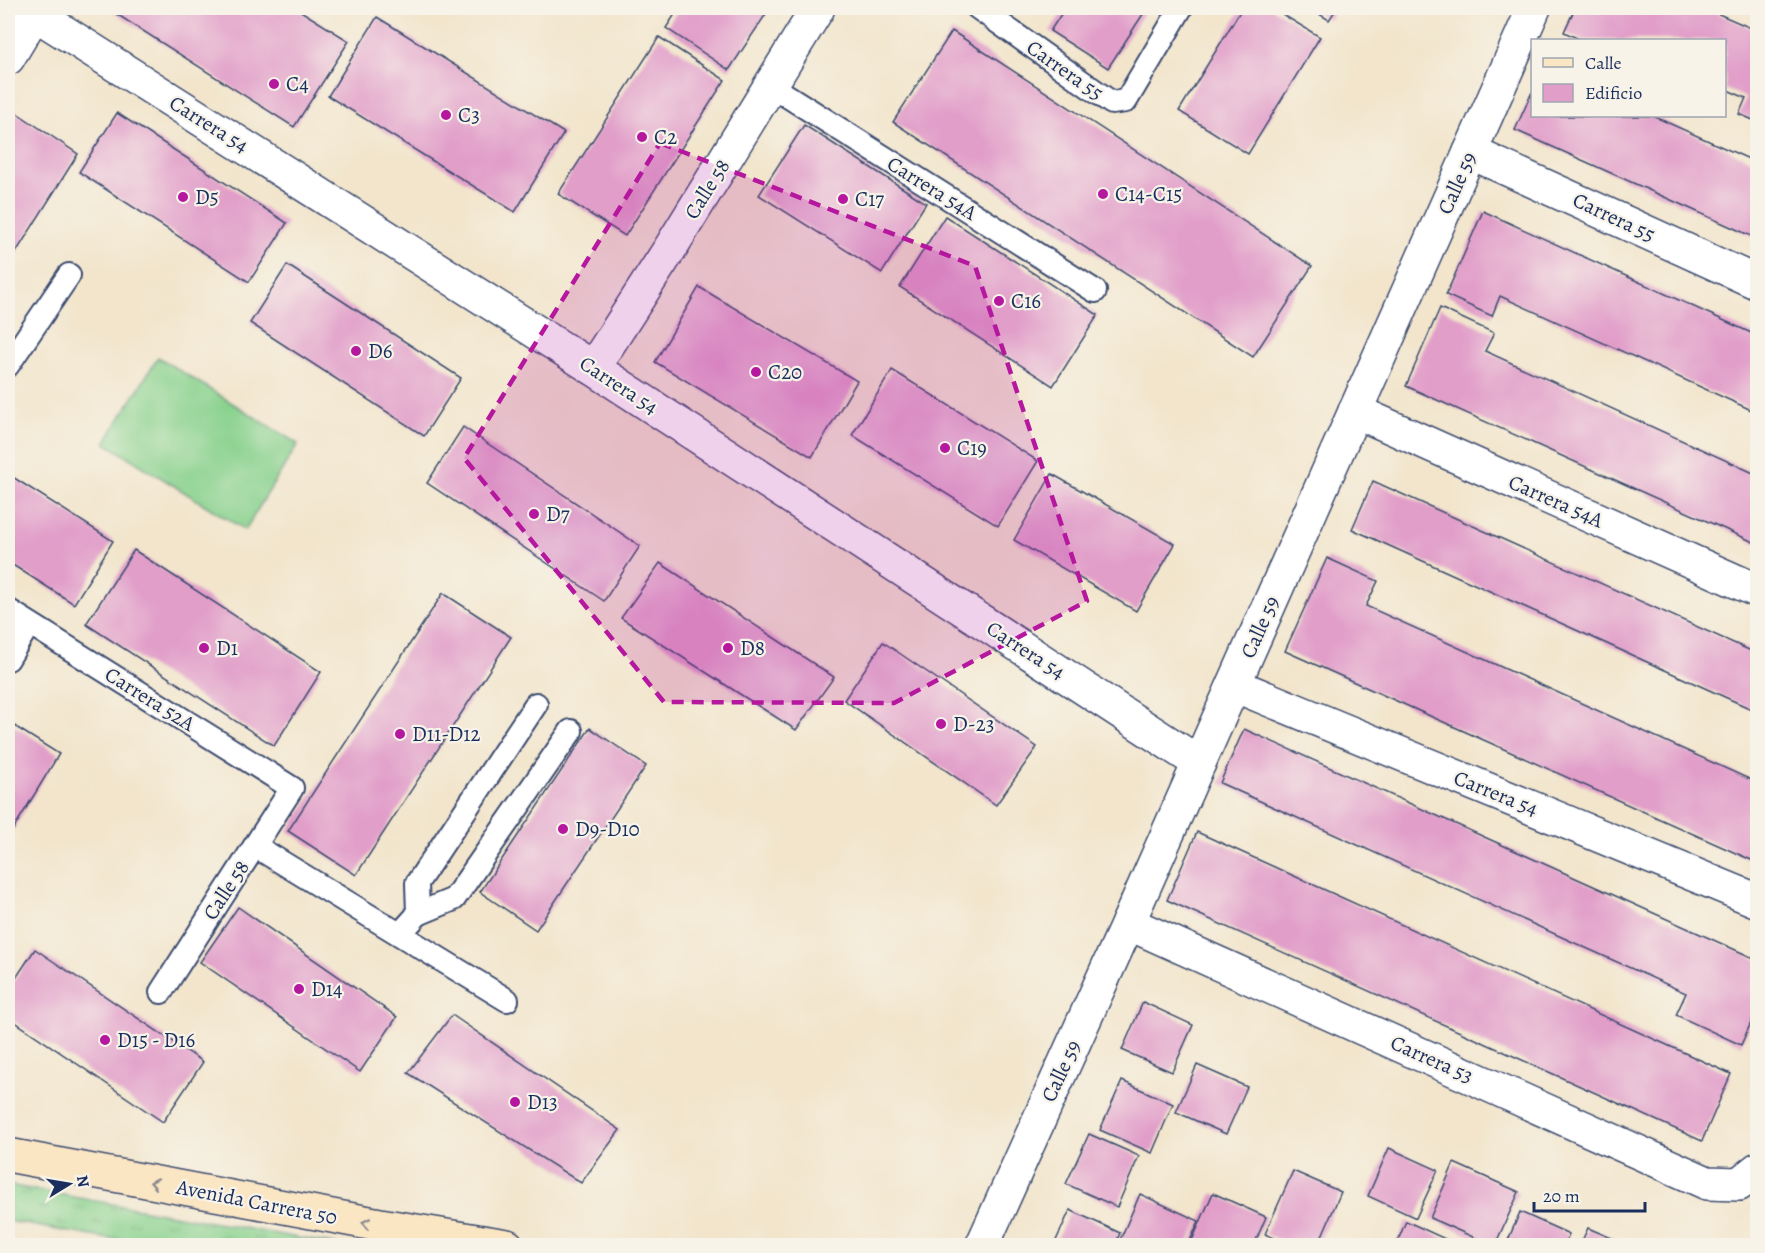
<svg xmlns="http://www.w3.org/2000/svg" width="1765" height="1253" viewBox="0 0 1765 1253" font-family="Alegreya,serif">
<defs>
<pattern id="grass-tufts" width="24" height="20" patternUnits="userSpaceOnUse" patternTransform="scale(1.5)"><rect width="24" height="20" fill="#88d18d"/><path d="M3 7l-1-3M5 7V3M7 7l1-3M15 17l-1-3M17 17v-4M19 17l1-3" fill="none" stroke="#6eaa76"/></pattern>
</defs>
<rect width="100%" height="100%" fill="#f7f3e8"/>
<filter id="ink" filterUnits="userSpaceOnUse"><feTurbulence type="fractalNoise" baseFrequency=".0167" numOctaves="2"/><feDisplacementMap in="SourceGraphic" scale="12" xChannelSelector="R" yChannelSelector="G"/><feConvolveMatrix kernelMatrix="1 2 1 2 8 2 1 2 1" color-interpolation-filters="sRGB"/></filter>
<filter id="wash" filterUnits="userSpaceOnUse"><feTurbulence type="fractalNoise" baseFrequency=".008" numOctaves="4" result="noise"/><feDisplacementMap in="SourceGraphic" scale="24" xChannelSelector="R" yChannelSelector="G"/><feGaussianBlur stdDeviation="1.35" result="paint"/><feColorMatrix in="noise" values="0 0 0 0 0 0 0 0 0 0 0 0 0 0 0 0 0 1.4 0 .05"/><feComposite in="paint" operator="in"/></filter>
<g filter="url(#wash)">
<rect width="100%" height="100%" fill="#f2e5cc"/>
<polygon fill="url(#grass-tufts)" stroke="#528076" stroke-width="1.5" points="8,1185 337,1245 143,1245 8,1221"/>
<polygon fill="#88d18d" stroke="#528076" stroke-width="1.5" points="158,357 298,444 245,530 105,443"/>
<g id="blocks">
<g fill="#e19ec9">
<polygon points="107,8 296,8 349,41 294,127"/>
<polygon points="679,8 770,8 729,70 666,28"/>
<polygon points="1065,8 1147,8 1108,68 1050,31"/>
<polygon points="1242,8 1272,8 1320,37 1248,154 1179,111"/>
<polygon points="1309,8 1337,8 1329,20"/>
<polygon points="1575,8 1705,8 1758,31 1758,122 1739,114 1746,98 1725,89 1725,40 1581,40 1564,32"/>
<polygon points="377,17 564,133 515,212 328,96"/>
<polygon points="952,31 1312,266 1253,357 893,122"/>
<polygon points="659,37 725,80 625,236 558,194"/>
<polygon points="1532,92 1532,116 1653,116 1758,163 1758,239 1515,130"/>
<polygon points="8,107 78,154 8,265"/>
<polygon points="117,113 287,223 249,282 79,172"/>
<polygon points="804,125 926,203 882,273 759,195"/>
<polygon points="1483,211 1758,336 1758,413 1500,296 1492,316 1446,295"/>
<polygon points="945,216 1098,315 1053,386 900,287"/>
<polygon points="287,265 461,378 424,436 250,323"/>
<polygon points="699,287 857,381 812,457 655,362"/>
<polygon points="1440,308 1494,333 1485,351 1758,475 1758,544 1406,386"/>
<polygon points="892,370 1038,461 998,526 852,435"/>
<polygon points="463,427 640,546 604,601 427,483"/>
<polygon points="8,474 113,541 74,604 8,562"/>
<polygon points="1052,474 1175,544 1136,611 1014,540"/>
<polygon points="1373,481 1758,654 1758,712 1352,529"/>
<polygon points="134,550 321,672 274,746 86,624"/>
<polygon points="1327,558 1378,581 1366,606 1758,783 1758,863 1285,651"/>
<polygon points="660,563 834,677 796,730 621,618"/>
<polygon points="443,593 511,637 356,875 288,831"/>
<polygon points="883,642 1037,747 996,805 844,700"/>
<polygon points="8,722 59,754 8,838"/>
<polygon points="590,728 646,766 536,930 480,892"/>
<polygon points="1244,729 1758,960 1758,1007 1741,1045 1676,1015 1686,993 1220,783"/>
<polygon points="1197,832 1731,1074 1702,1141 1167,900"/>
<polygon points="238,907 397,1017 360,1072 200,962"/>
<polygon points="35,949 203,1062 163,1122 8,1017 8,990"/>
<polygon points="1143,1002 1193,1025 1172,1072 1122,1050"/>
<polygon points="452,1015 620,1130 581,1183 408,1073"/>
<polygon points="1197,1065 1247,1087 1226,1134 1176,1112"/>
<polygon points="1122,1081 1173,1104 1152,1153 1100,1130"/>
<polygon points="1089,1134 1139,1156 1117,1207 1066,1184"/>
<polygon points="1389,1148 1438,1170 1416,1218 1368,1196"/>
<polygon points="1454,1163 1519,1192 1495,1245 1491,1245 1430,1218"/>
<polygon points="1293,1171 1341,1192 1318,1245 1290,1245 1265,1234"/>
<polygon points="1213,1193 1266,1217 1254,1245 1190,1245"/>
<polygon points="1140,1194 1199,1221 1188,1245 1131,1245 1120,1240"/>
<polygon points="1070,1210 1120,1233 1115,1245 1054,1245"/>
<polygon points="1520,1212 1569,1234 1564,1245 1506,1245"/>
<polygon points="1406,1221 1454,1243 1453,1245 1396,1245"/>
<polygon points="1588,1228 1628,1245 1580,1245"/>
</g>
</g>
</g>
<g filter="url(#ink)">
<use href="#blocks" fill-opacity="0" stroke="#3b4a6e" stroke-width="1.5"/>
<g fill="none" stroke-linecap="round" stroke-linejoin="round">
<g stroke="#3b4a6e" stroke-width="26">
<g id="service">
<polyline points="978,8 1112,103 1126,101 1181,8"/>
<polyline points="770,85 1095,291"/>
<polyline points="8,365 69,275"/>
<polyline points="8,610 292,788 161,992"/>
<polyline points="8,659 29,624"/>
<polyline points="255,846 507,1000"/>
<polyline points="418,914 454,899 571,731"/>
<polyline points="400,934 418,914 417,883 536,704"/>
</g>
</g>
<g stroke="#3b4a6e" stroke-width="36">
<g id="minor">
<polyline points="26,8 593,368 1199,763"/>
<polyline points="8,58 35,13"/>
<polyline points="1470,152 1758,283"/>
<polyline points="593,368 671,247 818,8"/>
<polyline points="1355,411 1758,591"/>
<polyline points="1234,685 1758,901"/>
<polyline points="1128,923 1707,1183 1739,1184 1758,1169"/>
<polyline points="982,1246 1128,923 1534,8"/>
</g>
</g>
<g stroke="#3b4a6e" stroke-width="36">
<polyline id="secondary" points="8,1155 380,1225 507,1246"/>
</g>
<use href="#service" stroke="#fff" stroke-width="22"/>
<use href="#minor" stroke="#fff" stroke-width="33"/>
<use href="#secondary" stroke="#fbe6c4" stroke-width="33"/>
</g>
<defs><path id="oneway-chevron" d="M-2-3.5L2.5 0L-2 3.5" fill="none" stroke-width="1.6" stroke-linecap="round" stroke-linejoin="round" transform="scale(1.5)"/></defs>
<g stroke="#8b8a91">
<use href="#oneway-chevron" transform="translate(154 1183) rotate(-169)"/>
<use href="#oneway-chevron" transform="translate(366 1223) rotate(-169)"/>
</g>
</g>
<path fill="#b5179e" fill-opacity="0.2" stroke="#b5179e" stroke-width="4.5" stroke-dasharray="12 8" stroke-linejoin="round" d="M660 143 975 266 1087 601 894 703 664 702 464 458Z"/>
<g fill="#b5179e" stroke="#f7f3e8" stroke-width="2">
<circle cx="274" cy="84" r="6"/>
<circle cx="446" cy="115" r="6"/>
<circle cx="642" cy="137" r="6"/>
<circle cx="1103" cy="194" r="6"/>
<circle cx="183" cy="197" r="6"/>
<circle cx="843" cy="199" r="6"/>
<circle cx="999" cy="301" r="6"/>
<circle cx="356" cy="351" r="6"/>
<circle cx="756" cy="372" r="6"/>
<circle cx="945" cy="448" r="6"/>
<circle cx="534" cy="514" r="6"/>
<circle cx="204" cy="648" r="6"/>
<circle cx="728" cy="648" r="6"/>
<circle cx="941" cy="724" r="6"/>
<circle cx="400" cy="734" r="6"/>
<circle cx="563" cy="829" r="6"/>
<circle cx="299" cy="989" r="6"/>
<circle cx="105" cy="1040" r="6"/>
<circle cx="515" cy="1102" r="6"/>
</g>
<g text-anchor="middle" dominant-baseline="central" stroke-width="4.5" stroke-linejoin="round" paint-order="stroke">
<g font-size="21" fill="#1b2f5e" stroke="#f7f3e8">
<text transform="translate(1065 70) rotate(35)">Carrera 55</text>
<text transform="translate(209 124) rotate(32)">Carrera 54</text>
<text transform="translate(1457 183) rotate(-66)">Calle 59</text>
<text transform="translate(932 188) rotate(32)">Carrera 54A</text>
<text transform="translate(707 189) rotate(-58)">Calle 58</text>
<text transform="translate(1614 217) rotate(25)">Carrera 55</text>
<text transform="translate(619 385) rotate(33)">Carrera 54</text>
<text transform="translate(1556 501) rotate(24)">Carrera 54A</text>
<text transform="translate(1260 627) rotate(-66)">Calle 59</text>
<text transform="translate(1026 650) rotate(33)">Carrera 54</text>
<text transform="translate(150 699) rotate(32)">Carrera 52A</text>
<text transform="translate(1496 793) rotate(22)">Carrera 54</text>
<text transform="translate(226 890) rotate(-57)">Calle 58</text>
<text transform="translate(1432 1059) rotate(24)">Carrera 53</text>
<text transform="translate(1061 1071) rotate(-65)">Calle 59</text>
<text transform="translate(257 1202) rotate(11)">Avenida Carrera 50</text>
</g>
<g font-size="21" fill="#1b2f5e" stroke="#f7f3e8" text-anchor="start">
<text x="286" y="84">C4</text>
<text x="458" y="115">C3</text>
<text x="654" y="137">C2</text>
<text x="1115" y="194">C14-C15</text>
<text x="195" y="197">D5</text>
<text x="855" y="199">C17</text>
<text x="1011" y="301">C16</text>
<text x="368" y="351">D6</text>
<text x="768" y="372">C20</text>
<text x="957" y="448">C19</text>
<text x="546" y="514">D7</text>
<text x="216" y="648">D1</text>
<text x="740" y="648">D8</text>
<text x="953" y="724">D-23</text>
<text x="412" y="734">D11-D12</text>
<text x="575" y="829">D9-D10</text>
<text x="311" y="989">D14</text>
<text x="117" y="1040">D15 - D16</text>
<text x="527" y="1102">D13</text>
</g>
</g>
<rect width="1765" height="1253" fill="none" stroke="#f7f3e8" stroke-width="30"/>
<rect x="1531" y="39" width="195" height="78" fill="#f7f3e8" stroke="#9fa5b1" stroke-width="1.5"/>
<rect x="1543" y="58" width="30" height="9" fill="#fbe6c4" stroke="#9fa5b1" stroke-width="1.5"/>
<text x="1585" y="69" font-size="18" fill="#1b2f5e">Calle</text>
<rect x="1543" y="84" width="30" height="18" fill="#e19ec9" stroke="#9fa5b1" stroke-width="1.5"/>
<text x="1585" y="99" font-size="18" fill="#1b2f5e">Edificio</text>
<g transform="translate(69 1184) rotate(79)" stroke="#f7f3e8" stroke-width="4.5" paint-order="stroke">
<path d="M0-4.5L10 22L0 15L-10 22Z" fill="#1b2f5e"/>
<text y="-9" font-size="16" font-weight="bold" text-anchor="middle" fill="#1b2f5e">N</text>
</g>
<path d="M1534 1202v9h111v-9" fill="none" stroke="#1b2f5e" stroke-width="3"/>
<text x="1543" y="1202" font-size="18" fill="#1b2f5e" stroke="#f7f3e8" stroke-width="4.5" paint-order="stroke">20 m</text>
</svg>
